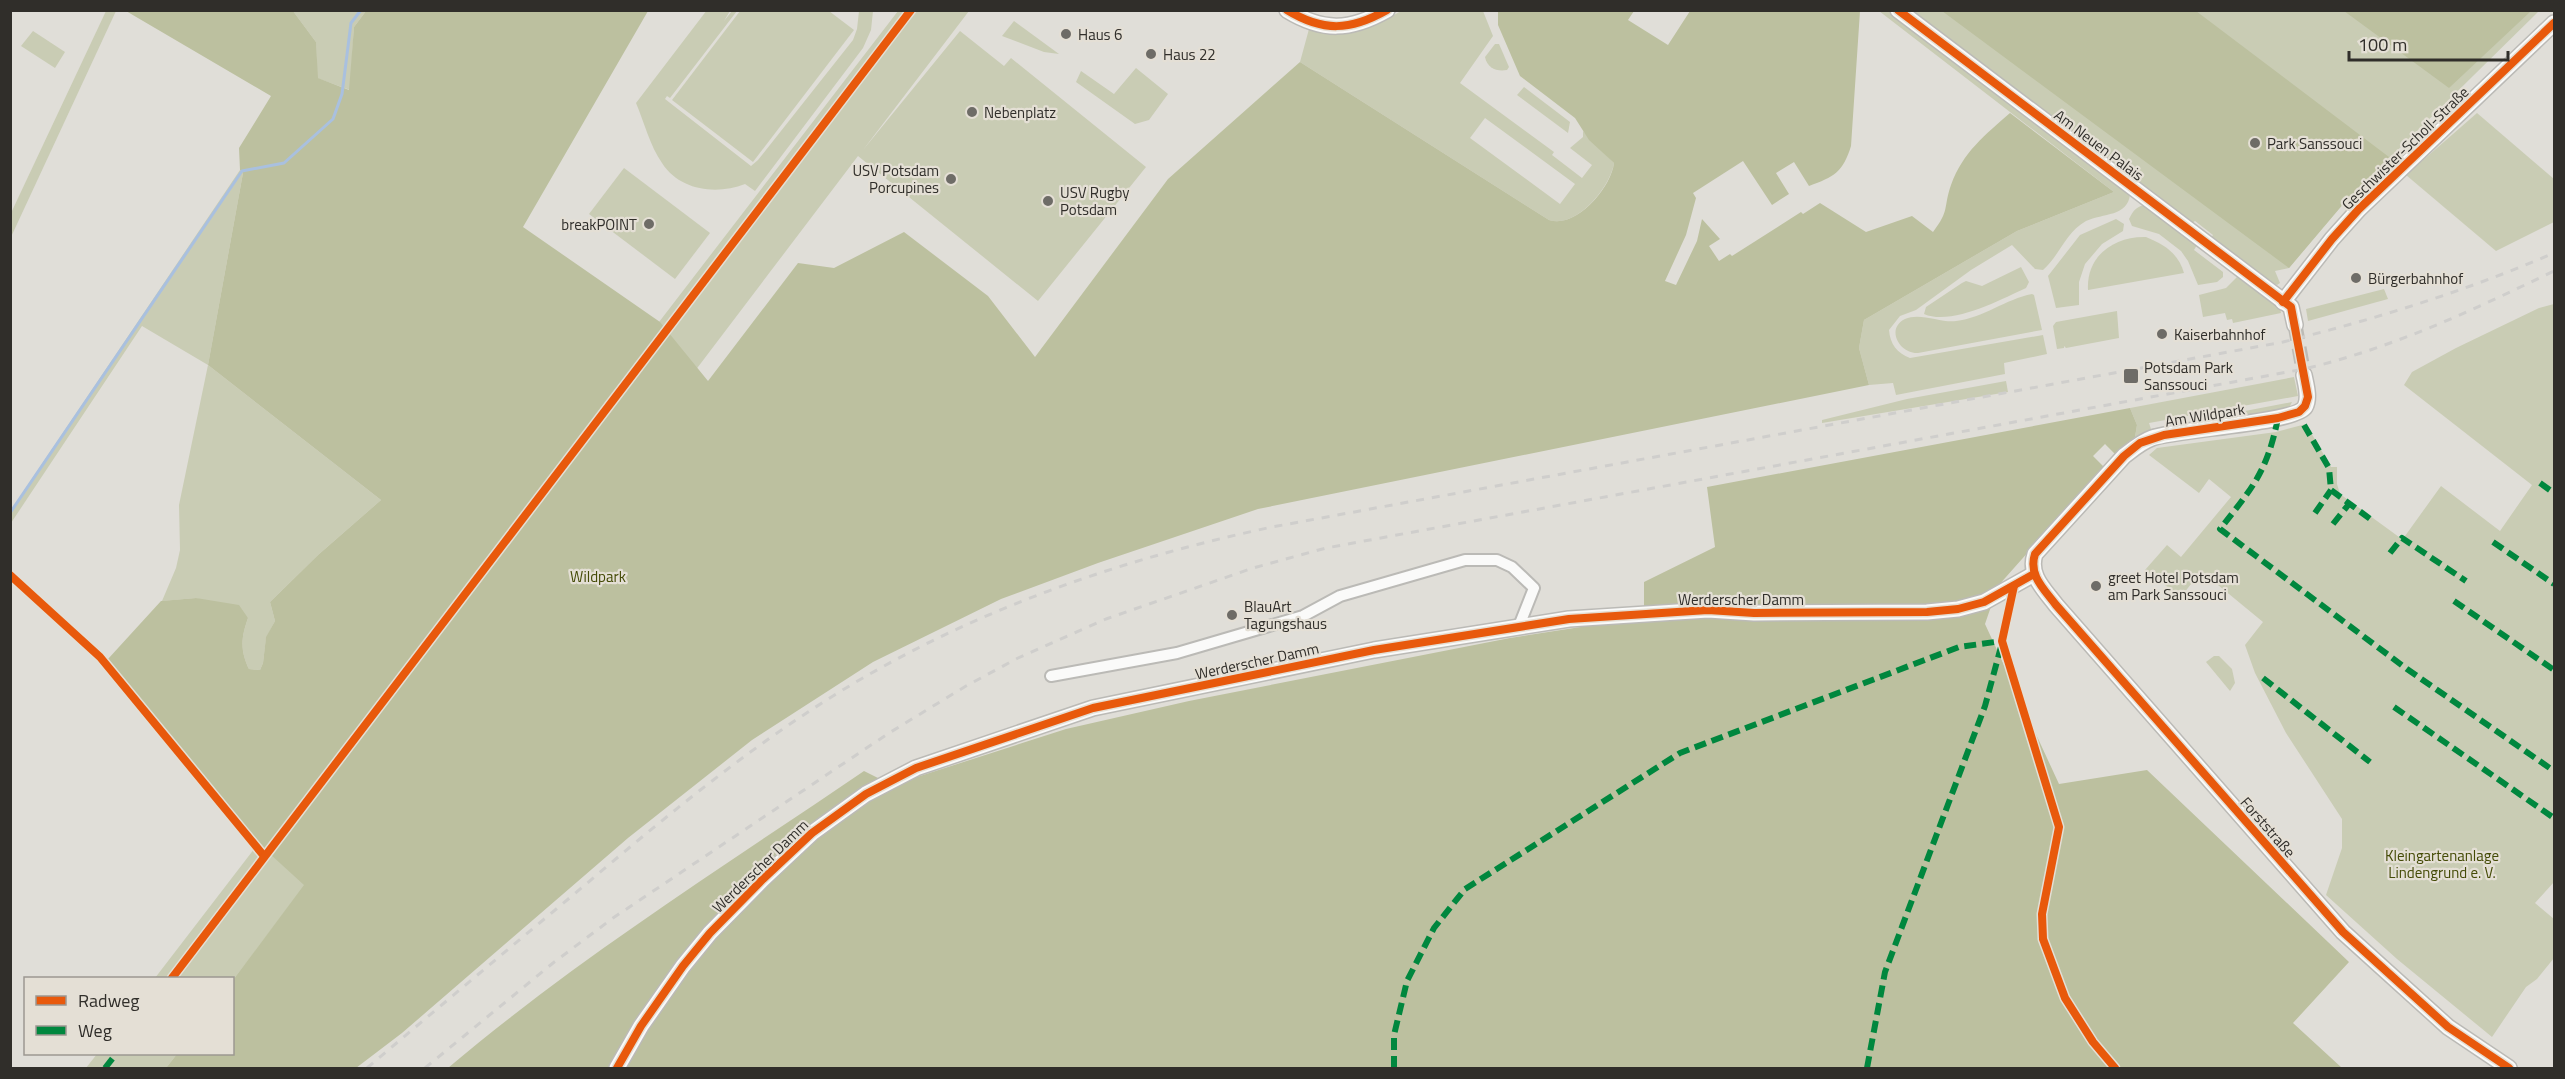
<svg xmlns="http://www.w3.org/2000/svg" width="2565" height="1079" viewBox="0 0 2565 1079" font-family="'Titillium Web',sans-serif">
<rect width="100%" height="100%" fill="#e0ded8"/>
<g fill="#c9ccb4" fill-rule="evenodd">
<path d="M707 10 730 11 724 21 732 11H737L670 98 667 96 665 99 751 166 758 160 853 40 857 29 859 11H873L871 30 863 48 755 191 745 184C717 195 680 191 662 163 650 146 644 122 636 103Z"/>
<polygon points="106,11 116,11 11,237 11,213"/>
<polygon points="293,11 366,11 354,27 350,90 317,78 316,42"/>
<polygon points="740,11 829,11 854,30 753,162 672,100"/>
<polygon points="898,11 969,11 863,150 960,31 1004,66 1011,58 1146,167 1038,301 858,156 233,980 155,978"/>
<path d="M1401 11H1483L1493 36 1460 83 1554 152 1552 155 1582 178 1592 165 1570 148 1583 137V131L1614 163C1610 188 1576 229 1549 220L1300 62 1309 29C1344 36 1371 29 1401 11ZM1485 118 1575 184 1560 204 1470 138Z"/>
<path d="M1879 11H1889L2130 194C2128 217 2103 213 2086 221 2065 233 2060 255 2043 270L2035 269 2012 245 1971 270 1916 310 1900 316 1889 330C1890 344 1897 353 1910 358L2043 335 2047 354 2004 363 2005 374 1896 395 1893 383 1869 385 1859 348 1864 320 2017 231 2114 192Z"/>
<polygon points="1911,11 2539,11 2344,203 2289,268 2275,271 2280,283 2277,285 2263,278 2211,238 2213,235 2195,221 2192,223"/>
<polygon points="1014,21 1059,54 1044,52 1002,36"/>
<polygon points="33,31 65,52 55,68 21,46"/>
<path d="M1495 44H1499L1509 67 1507 70C1497 72 1487 68 1485 57Z"/>
<polygon points="1136,68 1168,94 1149,120 1135,124 1076,82 1081,71 1114,94"/>
<polygon points="1524,87 1570,122 1568,133 1517,95"/>
<polygon points="2477,113 2554,179 2554,222 2496,251 2406,175"/>
<polygon points="624,168 710,233 675,279 589,214"/>
<path d="M240 170 243 173 208 365 381 500 318 555 270 602 275 621 266 638 263 663 260 670 249 669C240 650 241 638 248 618L196 598 162 601 176 568 180 550 179 505 208 365 142 326 11 523V510Z"/>
<path d="M2144 205 2197 245 2194 250 2223 272V277L2217 282 2198 285 2188 261 2181 251 2159 234 2132 226 2129 219C2133 211 2136 207 2144 205Z"/>
<polygon points="2116,219 2124,224 2123,231 2102,244 2085,264 2079,282 2079,305 2056,308 2048,276 2080,235"/>
<path d="M2146 237C2165 245 2178 253 2184 273L2088 290C2086 256 2114 236 2146 237Z"/>
<path d="M2021 267 2029 282 2026 288C2000 300 1951 326 1924 314L1926 307 1962 283 1966 281 1982 286Z"/>
<polygon points="2237,277 2280,308 2281,313 2233,323 2232,319 2227,320 2225,313 2203,317 2199,295 2226,288"/>
<polygon points="2384,289 2388,299 2308,321 2306,309"/>
<path d="M2032 294 2034 295 2042 330 1918 353C1900 354 1885 329 1905 319 1920 312 1941 323 1956 321 1983 318 2006 299 2032 294Z"/>
<polygon points="2554,304 2554,882 2535,903 2554,919 2554,958 2537,979 2526,987 2492,1037 2397,959 2326,895 2342,848 2342,819 2286,733 2255,673 2245,645 2263,622 2201,571 2181,597 2145,570 2167,545 2181,557 2231,497 2209,479 2199,493 2149,455 2157,448 2276,432 2306,424 2331,467 2337,467 2337,484 2340,494 2399,537 2405,536 2441,486 2500,531 2532,485 2404,385 2412,372 2456,348 2539,308"/>
<polygon points="2117,311 2119,338 2066,348 2064,346 2064,348 2057,349 2053,326 2056,322"/>
<polygon points="2294,377 2298,396 2149,423 2151,429 2292,402 2289,408 2151,431 2135,437 2137,425 2130,408"/>
<polygon points="2006,381 2008,392 1822,423 1822,420 1907,399"/>
<polygon points="2214,656 2219,656 2232,669 2235,683 2230,691 2206,662"/>
<polygon points="97,1054 177,1054 166,1068 86,1068"/>
</g>
<g fill="#bcc09f">
<path d="M193 10 293 11 316 42 318 78 349 90 354 27 366 11H648L523 227 660 322 708 381 798 263 834 268 904 232 988 296 1035 357 1168 179 1300 62 1549 220C1576 229 1611 188 1614 163L1589 140 1575 118 1520 76 1498 25V11L1536 10 1537 12 1540 10 1634 11 1628 20 1668 45 1690 11H1860L1851 146C1843 172 1834 177 1809 186L1794 162 1776 173 1789 194 1772 205 1743 161 1693 193 1696 198 1686 235 1665 281 1676 285 1697 241 1702 219 1720 239 1709 246 1719 261 1730 254 1732 256 1801 212 1803 214 1820 203 1866 232 1912 216 1933 232C1950 210 1943 208 1951 185 1963 152 1985 135 2010 113L2114 192 2017 231 1864 320 1859 348 1869 385 1258 509 1098 563 1001 599 873 662 752 740 628 838 402 1033 356 1068H166L177 1054H232L233 980 304 885 259 844 108 659 161 601 196 598 239 605 248 618C241 638 240 650 249 669L260 670 263 663 266 637 275 621 270 602 318 555 381 500 208 365 243 173 240 170 239 148 271 96 126 11Z"/>
<polygon points="1942,11 2196,11 2389,157 2344,203 2289,268"/>
<polygon points="2344,11 2531,11 2449,88"/>
<path d="M2130 408 2137 425 2135 437 2116 455 2105 444 2093 456 2104 467 1998 586 1985 624 2059 784 2147 770 2349 962 2293 1023 2342 1068H448C578 958 723 867 864 771L892 785 1066 729 1189 701 1510 638 1587 626 1644 621V582L1715 547 1707 487Z"/>
</g>
<g fill="none" stroke-linecap="round" stroke-linejoin="round">
<polyline stroke="#a9c0df" stroke-width="3" points="10,513 242,171 284,163 333,119 342,94 351,23 361,10"/>
<polyline stroke="#bdbbb5" stroke-width="15" stroke-dasharray="15 8" stroke-linecap="butt" points="2295,325 2304,375"/>
<g stroke="#bbbab6" stroke-width="14">
<polyline id="street" points="1051,676 1177,653 1303,616 1340,596 1465,560 1497,560 1512,567 1534,588 1519,626"/>
</g>
<g stroke="#bbbab6" stroke-width="18">
<g id="secondary">
<path d="M1287 10C1323 32 1350 31 1387 10"/>
<polyline points="1898,10 2291,307 2295,325"/>
<polyline points="2283,302 2332,239 2359,209 2554,23"/>
<path d="M2304 375C2306 385 2310 398 2305 407 2295 423 2177 429 2152 438 2141 442 2133 449 2124 456L2035 554C2028 575 2044 589 2056 605L2343 932 2448 1027 2509 1068"/>
<polyline points="617,1068 641,1026 683,966 710,933 763,879 812,833 866,794 916,768 1093,708 1374,650 1569,619 1708,610 1754,613 1927,612 1958,609 1984,602 2034,574"/>
</g>
</g>
<use href="#street" stroke="#fafaf9" stroke-width="10"/>
<use href="#secondary" stroke="#fafaf9" stroke-width="15"/>
<g stroke="#cfcecc" stroke-width="3" stroke-dasharray="8 8" stroke-linecap="butt">
<path d="M367 1068C439 1007 512 946 585 885 671 812 758 740 856 682 985 606 1126 558 1272 527L2283 342C2376 319 2466 291 2554 253"/>
<path d="M425 1068 553 963 613 918 889 733 966 686 1018 658 1106 619 1253 568 1326 548 2304 369C2393 348 2473 310 2554 271"/>
</g>
<g stroke="#00873e" stroke-width="6" stroke-dasharray="12 6" stroke-linecap="butt">
<path d="M2278 418C2267 472 2253 487 2220 529L2407 669 2554 771"/>
<polyline points="2304,425 2329,468 2331,490 2373,521"/>
<polyline points="2540,483 2554,493"/>
<polyline points="2315,513 2331,490"/>
<polyline points="2333,524 2349,504"/>
<polyline points="2493,542 2554,584"/>
<polyline points="2390,553 2402,538 2466,581"/>
<polyline points="2454,601 2554,670"/>
<polyline points="2263,678 2370,762"/>
<polyline points="2394,707 2554,818"/>
<polyline points="105,1068 116,1054"/>
<polyline points="1394,1068 1394,1035 1407,981 1434,928 1465,889 1680,753 1959,647 2002,641"/>
<polyline points="1867,1068 1885,972 1985,706 2002,643"/>
</g>
<g stroke="#e4dfd5" stroke-width="11">
<g id="cycleway">
<path d="M1287 10C1323 32 1350 31 1387 10"/>
<path d="M1898 10 2291 307 2308 397 2305 406 2299 412 2278 418 2164 435 2140 443 2124 456 2035 554C2028 575 2044 589 2056 605L2343 932 2448 1027 2509 1068"/>
<polyline points="2283,302 2332,239 2359,209 2554,23"/>
<polyline points="10,575 100,657 264,856"/>
<polyline points="2014,586 2002,641 2059,827 2042,914 2043,939 2065,998 2093,1042 2115,1068"/>
<polyline points="172,978 911,10"/>
<polyline points="617,1068 641,1026 683,966 710,933 763,879 812,833 866,794 916,768 1093,708 1374,650 1569,619 1708,610 1754,613 1927,612 1958,609 1984,602 2034,574"/>
</g>
</g>
<use href="#cycleway" stroke="#e8590c" stroke-width="8"/>
</g>
<g fill="#6e6c67" stroke="#e4dfd5" stroke-width="2">
<circle cx="1066" cy="34" r="6"/>
<circle cx="1151" cy="54" r="6"/>
<circle cx="972" cy="112" r="6"/>
<circle cx="2255" cy="143" r="6"/>
<circle cx="951" cy="179" r="6"/>
<circle cx="1048" cy="201" r="6"/>
<circle cx="649" cy="224" r="6"/>
<circle cx="2356" cy="278" r="6"/>
<circle cx="2162" cy="334" r="6"/>
<rect x="2123" y="368" width="16" height="16" rx="3"/>
<circle cx="2096" cy="586" r="6"/>
<circle cx="1232" cy="615" r="6"/>
</g>
<g text-anchor="middle" dominant-baseline="central" stroke-width="4.5" stroke-linejoin="round" paint-order="stroke">
<g font-size="15" fill="#302e2a" stroke="#e4dfd5" text-anchor="start">
<text x="1078" y="34">Haus 6</text>
<text x="1163" y="54">Haus 22</text>
<text x="984" y="112">Nebenplatz</text>
<text x="2267" y="143">Park Sanssouci</text>
<text x="939" y="170" text-anchor="end">USV Potsdam<tspan x="939" dy="17">Porcupines</tspan></text>
<text x="1060" y="192">USV Rugby<tspan x="1060" dy="17">Potsdam</tspan></text>
<text x="637" y="224" text-anchor="end">breakPOINT</text>
<text x="2368" y="278">Bürgerbahnhof</text>
<text x="2174" y="334">Kaiserbahnhof</text>
<text x="2144" y="367">Potsdam Park<tspan x="2144" dy="17">Sanssouci</tspan></text>
<text x="2108" y="577">greet Hotel Potsdam<tspan x="2108" dy="17">am Park Sanssouci</tspan></text>
<text x="1244" y="606">BlauArt<tspan x="1244" dy="17">Tagungshaus</tspan></text>
</g>
<g font-size="15" fill="#302e2a" stroke="#e4dfd5">
<text transform="translate(2099 145) rotate(37)">Am Neuen Palais</text>
<text transform="translate(2405 148) rotate(-44)">Geschwister-Scholl-Straße</text>
<text transform="translate(2205 415) rotate(-9)">Am Wildpark</text>
<text x="1741" y="599">Werderscher Damm</text>
<text transform="translate(1257 661) rotate(-12)">Werderscher Damm</text>
<text transform="translate(2268 827) rotate(49)">Forststraße</text>
<text transform="translate(760 866) rotate(-44)">Werderscher Damm</text>
</g>
<g font-size="15" fill="#444b06" stroke="#e4dfd5">
<text x="598" y="576">Wildpark</text>
<text x="2442" y="855">Kleingartenanlage<tspan x="2442" dy="17">Lindengrund e. V.</tspan></text>
</g>
</g>
<rect width="2565" height="1079" fill="none" stroke="#302e2a" stroke-width="24"/>
<rect x="24" y="977" width="210" height="78" fill="#e4dfd5" stroke="#9c9891" stroke-width="1.5"/>
<rect x="36" y="996" width="30" height="9" fill="#e8590c" stroke="#9c9891" stroke-width="1.5"/>
<text x="78" y="1007" font-size="18" fill="#302e2a">Radweg</text>
<rect x="36" y="1026" width="30" height="9" fill="#00873e" stroke="#9c9891" stroke-width="1.5"/>
<text x="78" y="1037" font-size="18" fill="#302e2a">Weg</text>
<path d="M2349 51v9h159v-9" fill="none" stroke="#302e2a" stroke-width="3"/>
<text x="2358" y="51" font-size="18" fill="#302e2a" stroke="#e4dfd5" stroke-width="4.5" paint-order="stroke">100 m</text>
</svg>
